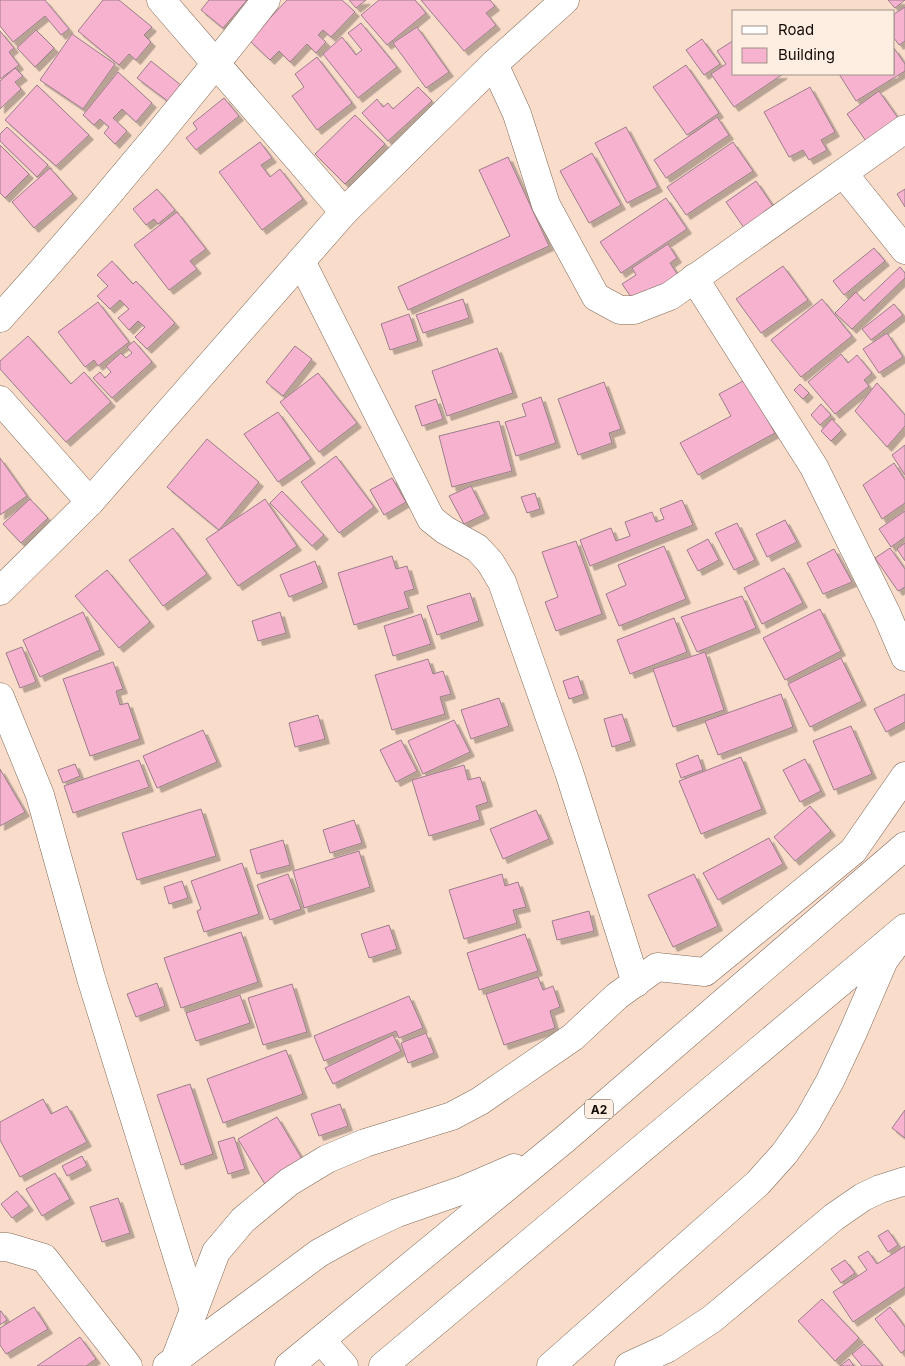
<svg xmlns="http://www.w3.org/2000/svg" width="905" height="1366" viewBox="0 0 905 1366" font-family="Inter,sans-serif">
<defs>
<filter id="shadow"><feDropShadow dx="4.5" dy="4.5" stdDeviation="0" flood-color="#0004"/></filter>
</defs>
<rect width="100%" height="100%" fill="#f9ddca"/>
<g fill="#f6b2cf" stroke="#9c7e8a" filter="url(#shadow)">
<polygon points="0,0 45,0 69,29 61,35 45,16 13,42 0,26"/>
<polygon points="103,0 119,0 152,27 144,35 151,42 136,60 129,54 119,65 78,31"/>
<polygon points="209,0 247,0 223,28 201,10"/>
<polygon points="287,0 342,0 355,12 331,37 323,30 318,35 326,42 316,53 307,44 290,62 279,51 270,60 249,40"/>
<polygon points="349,0 366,0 356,8"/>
<polygon points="379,0 415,0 426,13 387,45 361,15"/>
<polygon points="421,0 490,0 495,6 486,13 496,25 464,51"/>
<polygon points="888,0 905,0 895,8"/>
<polygon points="905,7 905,41 899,45 894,38 894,14"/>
<polygon points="361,23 397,67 358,98 323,54 342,37 356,55 362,50 348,33"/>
<polygon points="417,27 449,72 426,88 393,43"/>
<polygon points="36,30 54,48 35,67 17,48"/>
<polygon points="0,31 14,48 9,52 19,65 0,79"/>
<polygon points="72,34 115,64 83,109 40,80"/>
<polygon points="702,39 720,64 704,75 686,50"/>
<polygon points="734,40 734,74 783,74 734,107 711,74 726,64 717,51"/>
<polygon points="894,48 905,64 905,71 856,101 839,74 894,74"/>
<polygon points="317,57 352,103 317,130 292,96 304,87 295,74"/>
<polygon points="151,61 182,86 169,102 137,78"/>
<polygon points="686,65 719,113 687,135 653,87"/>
<polygon points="15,68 23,76 15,82 21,89 0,109 0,81"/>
<polygon points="118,72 152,103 136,122 122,109 113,118 127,131 115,144 104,133 109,127 100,119 94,125 83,115"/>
<polygon points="37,85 89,135 56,166 5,120"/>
<polygon points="418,87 432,101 388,141 362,113 377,99 383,107 388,103 393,109"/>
<polygon points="810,87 835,132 821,140 827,150 809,160 803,150 789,157 764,112"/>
<polygon points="879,91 898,118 866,141 847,114"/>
<polygon points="224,98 239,116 196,150 186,138 197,129 193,123"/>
<polygon points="355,115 385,144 345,184 315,154"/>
<polygon points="717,117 729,135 666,178 654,160"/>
<polygon points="7,127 48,165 37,177 0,141 0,134"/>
<polygon points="626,127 658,187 627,203 595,143"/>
<polygon points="260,142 272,158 261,165 270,177 280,169 303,199 262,230 219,172"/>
<polygon points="733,142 753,171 686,215 667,187"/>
<polygon points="0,145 29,174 5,198 0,193"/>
<polygon points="592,153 621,205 589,223 560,171"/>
<polygon points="508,157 549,246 408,310 398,287 510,236 479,170"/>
<polygon points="50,168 73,194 34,228 12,202"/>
<polygon points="756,181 779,215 749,235 726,202"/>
<polygon points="157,189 175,210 158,224 154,219 146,225 133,209"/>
<polygon points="905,189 905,207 897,194"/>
<polygon points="666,198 687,229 621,273 600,242"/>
<polygon points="177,212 206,249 190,261 197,269 169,290 134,245"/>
<polygon points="668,244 677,258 670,263 681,280 638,307 622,284 636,275 632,268"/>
<polygon points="874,248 885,261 844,295 833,281"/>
<polygon points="112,261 133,284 136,281 175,323 147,349 135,337 145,327 138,321 129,330 118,318 129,309 120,300 110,309 97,296 108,286 97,275"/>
<polygon points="783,266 808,300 761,333 736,299"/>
<polygon points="900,267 905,273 905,278 852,329 835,313 856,292 864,301"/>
<polygon points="463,299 469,318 423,333 416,315"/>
<polygon points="822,299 852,336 801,377 771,340"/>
<polygon points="98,302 129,342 98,366 94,360 85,367 58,332"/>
<polygon points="894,304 903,315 871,340 862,329"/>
<polygon points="409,314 418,341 390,350 381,324"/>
<polygon points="887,333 903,357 879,373 863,349"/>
<polygon points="28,336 71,384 84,372 111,402 66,442 0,369 0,361"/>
<polygon points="134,341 152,362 112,398 93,378 100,372 105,378 111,372 106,366 121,353 126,358 132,353 127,347"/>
<polygon points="295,346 312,359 283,396 266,382"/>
<polygon points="497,348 513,393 447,416 432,371"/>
<polygon points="841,354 848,363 857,355 872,373 864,380 869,386 835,414 808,382"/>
<polygon points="318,373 357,423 319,452 280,402"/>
<polygon points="745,380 775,433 698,475 680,443 731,416 719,394"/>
<polygon points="604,382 621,429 609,433 612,443 578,455 558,399"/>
<polygon points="877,383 905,415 905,426 887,447 855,411"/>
<polygon points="800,384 809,393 803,399 794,390"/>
<polygon points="541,397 556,443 516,456 505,422 526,416 522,404"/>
<polygon points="436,399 443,419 422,426 415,406"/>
<polygon points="821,404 831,415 820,425 811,415"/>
<polygon points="278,412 311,459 278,482 244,434"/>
<polygon points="832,419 842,430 831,441 821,431"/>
<polygon points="499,421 512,471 452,487 439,436"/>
<polygon points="207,439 259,482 219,530 167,487"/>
<polygon points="905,445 905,475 892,455"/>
<polygon points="336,456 374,507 339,533 301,482"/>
<polygon points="0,458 27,496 0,515"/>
<polygon points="894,463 905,480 905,503 882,519 863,485"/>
<polygon points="392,478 406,502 384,515 370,490"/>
<polygon points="471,486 485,514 464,524 449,496"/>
<polygon points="282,491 324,535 312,546 270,503"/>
<polygon points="535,493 540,509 527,513 521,497"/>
<polygon points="30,499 48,518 21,543 3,524"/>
<polygon points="265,499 297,546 238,586 206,539"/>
<polygon points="682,500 693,525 590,566 580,540 611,528 616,541 630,536 625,522 652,512 656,522 664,519 660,509"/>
<polygon points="905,511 905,537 891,547 879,529"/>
<polygon points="785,520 797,542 767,557 756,534"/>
<polygon points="737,523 755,560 734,570 715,533"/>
<polygon points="173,528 207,574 163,606 129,560"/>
<polygon points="708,539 719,560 698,571 687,550"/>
<polygon points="576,541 602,614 556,631 545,602 558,597 542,552"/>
<polygon points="905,543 905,561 897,549"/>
<polygon points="664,546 686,599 619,626 606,594 626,585 618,565"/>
<polygon points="890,548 905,569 905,587 898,591 875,558"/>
<polygon points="834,549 852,582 823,594 807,563"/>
<polygon points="392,556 396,569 407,566 414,589 404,592 409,608 354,625 338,573"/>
<polygon points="315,561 323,583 289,597 280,575"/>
<polygon points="784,568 803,603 762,624 744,588"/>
<polygon points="107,570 150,622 119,648 75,596"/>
<polygon points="470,593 479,621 437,635 427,606"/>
<polygon points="742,596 756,628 697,652 681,617"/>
<polygon points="820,609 841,651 785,680 763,638"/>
<polygon points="83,612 100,650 40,677 23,640"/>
<polygon points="280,612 286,633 258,641 252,621"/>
<polygon points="421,614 431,644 393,656 384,626"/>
<polygon points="674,618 687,652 630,674 617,640"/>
<polygon points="22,647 36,682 20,688 6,653"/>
<polygon points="705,652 724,710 673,727 653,669"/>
<polygon points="841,658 862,701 810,727 788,684"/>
<polygon points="428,659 433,674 443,671 451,694 440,697 445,714 392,730 375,675"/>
<polygon points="113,662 123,689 116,691 120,705 128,703 140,739 90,756 63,679"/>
<polygon points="578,676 584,694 569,699 563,681"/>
<polygon points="781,694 793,727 718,755 705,721"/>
<polygon points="905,694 905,722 886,732 874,709"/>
<polygon points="499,698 509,726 471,739 461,710"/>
<polygon points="622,714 631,741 612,747 604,719"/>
<polygon points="318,715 325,739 295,747 289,723"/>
<polygon points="454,720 470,752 423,774 408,741"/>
<polygon points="851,726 872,774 834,790 813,741"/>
<polygon points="203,730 217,762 157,788 143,756"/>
<polygon points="401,740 417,771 396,782 380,750"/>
<polygon points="698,755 703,770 681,778 676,764"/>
<polygon points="741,757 762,809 701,834 679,781"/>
<polygon points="805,759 821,791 800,802 783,770"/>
<polygon points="139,760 149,787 73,813 64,786"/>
<polygon points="75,764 80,776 63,783 58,770"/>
<polygon points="464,765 468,780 480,777 488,802 476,806 480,820 429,836 412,780"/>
<polygon points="0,769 25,812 0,826"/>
<polygon points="810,806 831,831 795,861 774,837"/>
<polygon points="201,809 216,856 137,880 122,833"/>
<polygon points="536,810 549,839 503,859 490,829"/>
<polygon points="354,820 362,843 330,853 323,830"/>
<polygon points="769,838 783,864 718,900 703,873"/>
<polygon points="283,840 290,865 257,874 250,850"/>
<polygon points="359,851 370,887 304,908 293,871"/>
<polygon points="242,863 259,914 204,932 197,911 201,909 191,881"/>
<polygon points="288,874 301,909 270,920 257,885"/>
<polygon points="502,874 505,886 518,882 526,907 513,910 517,923 464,939 449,890"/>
<polygon points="694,874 718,926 673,947 648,895"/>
<polygon points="182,881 188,898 169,904 164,887"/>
<polygon points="589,911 594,931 557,940 552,921"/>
<polygon points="389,925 397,949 369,958 361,934"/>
<polygon points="241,932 258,982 181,1008 164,958"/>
<polygon points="525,934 538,971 479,990 467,953"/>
<polygon points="538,977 543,990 553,986 560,1007 550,1011 555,1028 504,1045 486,994"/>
<polygon points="157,983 165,1006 136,1017 127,994"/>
<polygon points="292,984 307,1032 263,1045 248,998"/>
<polygon points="240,995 250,1023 196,1041 186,1013"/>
<polygon points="409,996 423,1028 399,1038 396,1031 324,1061 314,1036"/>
<polygon points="426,1033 434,1053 408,1063 401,1043"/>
<polygon points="393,1035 401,1051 333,1084 325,1068"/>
<polygon points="286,1050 303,1094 223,1123 207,1079"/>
<polygon points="190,1084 213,1154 181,1165 157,1095"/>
<polygon points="43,1099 51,1114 67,1106 87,1142 20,1177 0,1140 0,1122"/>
<polygon points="340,1104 348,1126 319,1136 311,1114"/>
<polygon points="905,1110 905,1138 892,1128"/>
<polygon points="277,1117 305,1164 266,1186 238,1139"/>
<polygon points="234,1137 245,1169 228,1174 218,1142"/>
<polygon points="82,1156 87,1166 67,1176 62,1166"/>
<polygon points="55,1173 70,1199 42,1216 26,1189"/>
<polygon points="17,1191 29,1206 12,1218 1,1204"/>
<polygon points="118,1198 130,1233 102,1242 90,1207"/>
<polygon points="888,1230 898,1245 888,1252 878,1236"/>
<polygon points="905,1246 905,1287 853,1322 833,1292 867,1270 858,1257 868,1251 877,1264"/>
<polygon points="845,1260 855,1273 841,1283 831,1269"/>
<polygon points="822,1299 859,1338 835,1361 798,1321"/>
<polygon points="34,1307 48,1329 6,1354 0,1345 0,1328"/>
<polygon points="890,1307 905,1327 905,1350 901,1353 875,1319"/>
<polygon points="0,1311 1,1311 7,1320 0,1325"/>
<polygon points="80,1337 96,1359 86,1366 37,1366"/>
<polygon points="864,1344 883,1366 862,1366 852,1354"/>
<polygon points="849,1359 854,1366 840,1366"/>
</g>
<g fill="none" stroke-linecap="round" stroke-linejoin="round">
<g stroke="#816957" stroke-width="29">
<g id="minor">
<polyline points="161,0 344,212"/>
<polyline points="494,64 517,114 546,205 596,297 620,310 634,310 670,296 905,129"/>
<polyline points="843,173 905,250"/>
<polyline points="301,261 431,519 445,530 477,548 490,562 502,582 569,772 636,983"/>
<polyline points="694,278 814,467 887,615 905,657"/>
<path d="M0 318C92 216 181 109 266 0"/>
<polyline points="0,400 90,502"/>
<polyline points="0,591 90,502 344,212 494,64 565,0"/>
<polyline points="0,697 40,795 91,978 194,1310"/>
<polyline points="0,1247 7,1247 44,1258 128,1366"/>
<polyline points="175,1360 216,1252 243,1220 289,1182 327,1159 365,1143 452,1116 480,1101 573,1037 617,996 657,967 705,972 853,851 905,776"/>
<polyline points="629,1366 668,1348 712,1319 834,1217 863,1197 880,1189 905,1181"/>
</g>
</g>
<g stroke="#816957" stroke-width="29">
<g id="highway">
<polyline points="321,1340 344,1366"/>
<polyline points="167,1366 319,1253 359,1231 397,1213 463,1190 514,1168"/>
<polyline points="289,1366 565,1139 905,846"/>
<polyline points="383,1366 905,928"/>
<polyline points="551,1366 758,1183 784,1154 807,1122 830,1081 853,1032 884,960 896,944"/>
</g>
</g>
<use href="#minor" stroke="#fff" stroke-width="28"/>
<use href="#highway" stroke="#fff" stroke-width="28"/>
</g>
<g text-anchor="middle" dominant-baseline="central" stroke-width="4" stroke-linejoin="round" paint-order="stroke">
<rect fill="#feede1" stroke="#594e46" stroke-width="1" x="585" y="1099.5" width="28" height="19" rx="4"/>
<g font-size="12" font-weight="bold" fill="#120a04">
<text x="599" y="1109">A2</text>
</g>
</g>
<rect x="732" y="10" width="162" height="65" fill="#feede1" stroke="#a09289"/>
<rect x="742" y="26" width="25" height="8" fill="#ffffff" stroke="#a09289"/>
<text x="778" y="35" font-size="15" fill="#120a04">Road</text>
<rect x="742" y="48" width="25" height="15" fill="#f6b2cf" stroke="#a09289"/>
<text x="778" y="60" font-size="15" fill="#120a04">Building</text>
</svg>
